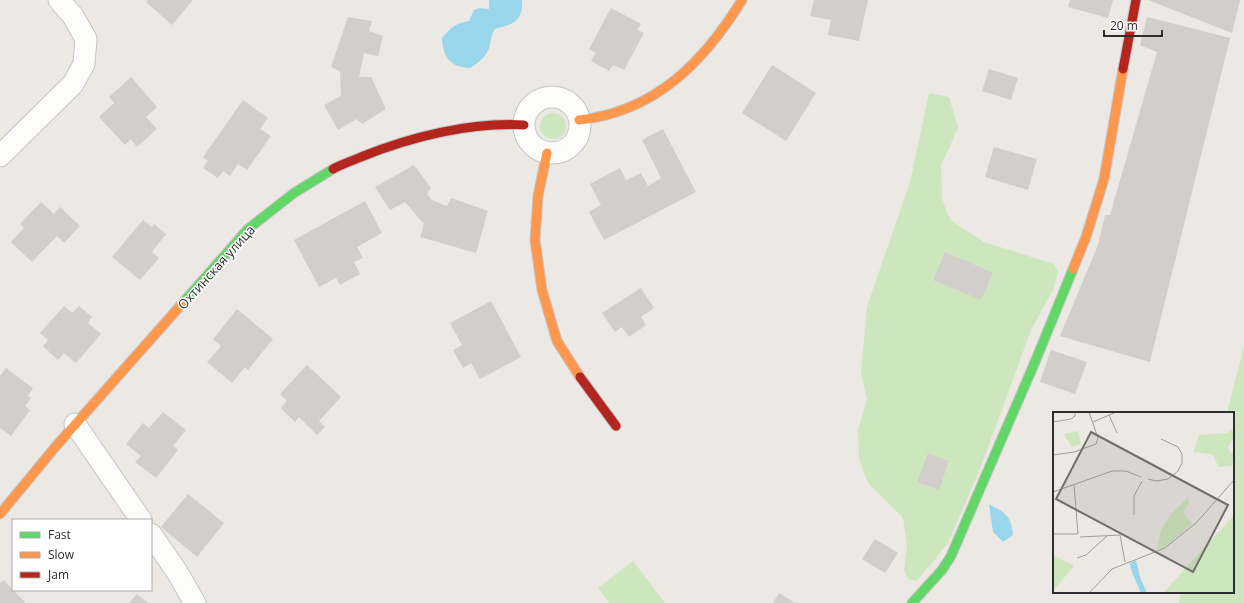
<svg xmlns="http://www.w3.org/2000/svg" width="1244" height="603" viewBox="0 0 1244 603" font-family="'Open Sans',sans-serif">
<rect width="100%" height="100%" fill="#ece8e4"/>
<g fill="#cee6be">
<polygon points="929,93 949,97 958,128 941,166 942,198 950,220 984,242 1054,264 1058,272 1053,290 1031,330 980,469 949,541 934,561 916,581 908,579 904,570 907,545 903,518 868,483 859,459 858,429 867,400 861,373 867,307 910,182"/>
<circle cx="553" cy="126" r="13"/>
<polygon points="1244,346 1244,603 1179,603 1181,592 1233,592 1233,413 1227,413"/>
<polygon points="633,561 665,603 609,603 598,588"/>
</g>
<g fill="#99d6ec">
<path d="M489 0H522C523 22 513 24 495 29 491 34 492 38 490 44 488 56 479 62 470 68 450 67 443 57 442 38 450 28 456 23 469 21L474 10 480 8 489 9Z"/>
<path d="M989 504C1006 513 1011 516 1013 535L1003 542 993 532Z"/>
</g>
<g fill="#d1cecb">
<polygon points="148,0 193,0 172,25 146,2"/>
<polygon points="814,0 868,0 859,41 828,35 831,20 810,16"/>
<polygon points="1070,0 1113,0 1108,18 1068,7"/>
<polygon points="1148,0 1240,0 1232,33"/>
<polygon points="611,8 641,24 637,30 644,33 624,70 613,65 609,71 591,61 596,53 589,49"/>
<polygon points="348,17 372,21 369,31 383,36 378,56 364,53 359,77 371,77 386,109 362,124 357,119 338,130 324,105 341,96 340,71 331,67"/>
<polygon points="1147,17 1230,38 1150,362 1060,336 1098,245 1105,215 1110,215 1157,52 1140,45"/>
<polygon points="772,65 816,93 786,141 742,113"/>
<polygon points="989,69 1018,78 1011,100 982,91"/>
<polygon points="131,77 157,107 146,117 157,129 137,147 131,139 125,145 99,117 114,103 109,97"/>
<polygon points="243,100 268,118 260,129 271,136 247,170 238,164 230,176 223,171 218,178 203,168 208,161 203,157"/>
<polygon points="663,129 696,192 604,240 589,212 601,205 590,184 620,168 626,180 641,173 648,186 661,178 642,140"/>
<polygon points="994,147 1037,159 1028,190 985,177"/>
<polygon points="414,165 431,188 427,194 432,200 447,206 451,198 488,211 476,253 420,237 424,224 405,202 390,210 375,187"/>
<polygon points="365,201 382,233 357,247 363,258 354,262 360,274 340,285 336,278 319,287 294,240"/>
<polygon points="41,202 54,214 60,207 80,226 64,243 57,236 32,262 11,242 24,228 20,224"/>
<polygon points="143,220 152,227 154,224 166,234 152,252 159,258 140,280 112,257"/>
<polygon points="945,252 993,273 981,300 933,280"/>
<polygon points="641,288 654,308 641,317 646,325 629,337 622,327 615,332 602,313"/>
<polygon points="491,301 521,357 480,379 471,363 463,368 453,350 462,345 450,323"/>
<polygon points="64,306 72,313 79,306 92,317 88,323 101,334 76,363 64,353 58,360 43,346 48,340 40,333"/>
<polygon points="237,309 273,339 248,370 245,367 232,383 207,362 221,346 213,339"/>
<polygon points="1051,350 1087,362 1075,394 1040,382"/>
<polygon points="307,365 341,397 319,421 325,427 317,435 299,417 295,422 281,408 287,401 280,394"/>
<polygon points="6,368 33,388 28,396 31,398 25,406 30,410 11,436 0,428 0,376"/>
<polygon points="163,412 186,430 173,446 178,450 156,478 135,462 141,456 126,444 143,423 149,428"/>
<polygon points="928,453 949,461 939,490 917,482"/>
<polygon points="188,494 224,523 197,557 161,527"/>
<polygon points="875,539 898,553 885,573 862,559"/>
<polygon points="4,580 13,590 26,603 0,603 0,583"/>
<polygon points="779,593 795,603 773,603"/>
<polygon points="137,594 148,603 129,603"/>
</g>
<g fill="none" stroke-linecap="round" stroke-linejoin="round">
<g stroke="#c5c4c5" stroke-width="23">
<g id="street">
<circle cx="552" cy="125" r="28"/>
<polyline points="0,156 73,84 84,64 86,39 73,16 59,0"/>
<polyline points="75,424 141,520"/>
<polyline points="151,534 177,572 195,603"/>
</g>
</g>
<g stroke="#c5c4c5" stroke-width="11">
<g id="fast">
<polyline points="181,305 248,229 294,193 333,169"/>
<polyline points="912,603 942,570 951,556 1035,362 1073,269"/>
</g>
</g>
<g stroke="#c5c4c5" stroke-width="11">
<g id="slow">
<path d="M579 120C655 112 704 62 742 0"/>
<polyline points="547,153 538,196 535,240 542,290 557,341 580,377"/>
<polyline points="1073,269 1086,237 1104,179 1123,69"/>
<polyline points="0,514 57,445 181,305"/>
</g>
</g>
<g stroke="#c5c4c5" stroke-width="11">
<g id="jam">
<polyline points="1123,69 1136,0"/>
<path d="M333 169C342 164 352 161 361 157 410 137 470 122 524 125"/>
<polyline points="580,377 616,426"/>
</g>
</g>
<use href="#street" stroke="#fcfcfb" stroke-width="21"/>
<use href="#fast" stroke="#63d668" stroke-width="9"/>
<use href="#slow" stroke="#ff974d" stroke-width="9"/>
<use href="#jam" stroke="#b3261e" stroke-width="9"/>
</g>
<g text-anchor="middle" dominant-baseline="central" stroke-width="3" stroke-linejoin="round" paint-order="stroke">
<g font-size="13" fill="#2e2e2e" stroke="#fff">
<text transform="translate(216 267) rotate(-48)">Охтинская улица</text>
</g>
</g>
<g transform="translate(1053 412)">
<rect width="181" height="181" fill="#ece8e4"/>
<path d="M179 16 181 25 175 35 177 41 181 40 179 54 166 55 159 42 140 40 146 23 174 21ZM25 19 28 32 19 35 11 22ZM135 85 136 91 130 100 139 112 111 136 104 137 108 118 116 105ZM181 103V181H110ZM0 143 21 154 0 179Z" fill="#cee6be"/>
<path d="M83 148 87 165 94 181H88L78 158 77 151Z" fill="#99d6ec"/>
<path fill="none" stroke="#a09e9b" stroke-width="1" d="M56 3 64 21M0 10 18 7 22 4V0M40 10 63 0M0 43 21 40 43 32 45 26 36 0M95 67 103 69 115 67 125 59 129 51V42L125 35 108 27M0 80 59 59H73L88 65M81 103V84L89 69M0 122H25L21 72M27 125 67 123 72 150M24 146 33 143 54 124M36 181 59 157 112 136 144 110 181 68"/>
<path fill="#706f6e" fill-opacity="0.15" stroke="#706f6e" stroke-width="2" d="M38 20 175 93 140 160 3 87Z"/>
<rect width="181" height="181" fill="none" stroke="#2e2e2e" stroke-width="2"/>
</g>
<rect x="12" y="519" width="140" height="72" fill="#ffffff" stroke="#ababab"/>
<rect x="20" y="532" width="20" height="6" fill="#63d668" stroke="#ababab"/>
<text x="48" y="539" font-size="12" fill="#2e2e2e">Fast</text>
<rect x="20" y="552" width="20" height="6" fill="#ff974d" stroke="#ababab"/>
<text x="48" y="559" font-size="12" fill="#2e2e2e">Slow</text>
<rect x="20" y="572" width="20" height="6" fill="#b3261e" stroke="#ababab"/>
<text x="48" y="579" font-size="12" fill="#2e2e2e">Jam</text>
<path d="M1104 30v6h58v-6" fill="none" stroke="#2e2e2e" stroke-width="2"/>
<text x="1110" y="30" font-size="12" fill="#2e2e2e" stroke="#ffffff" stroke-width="3" paint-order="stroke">20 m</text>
</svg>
